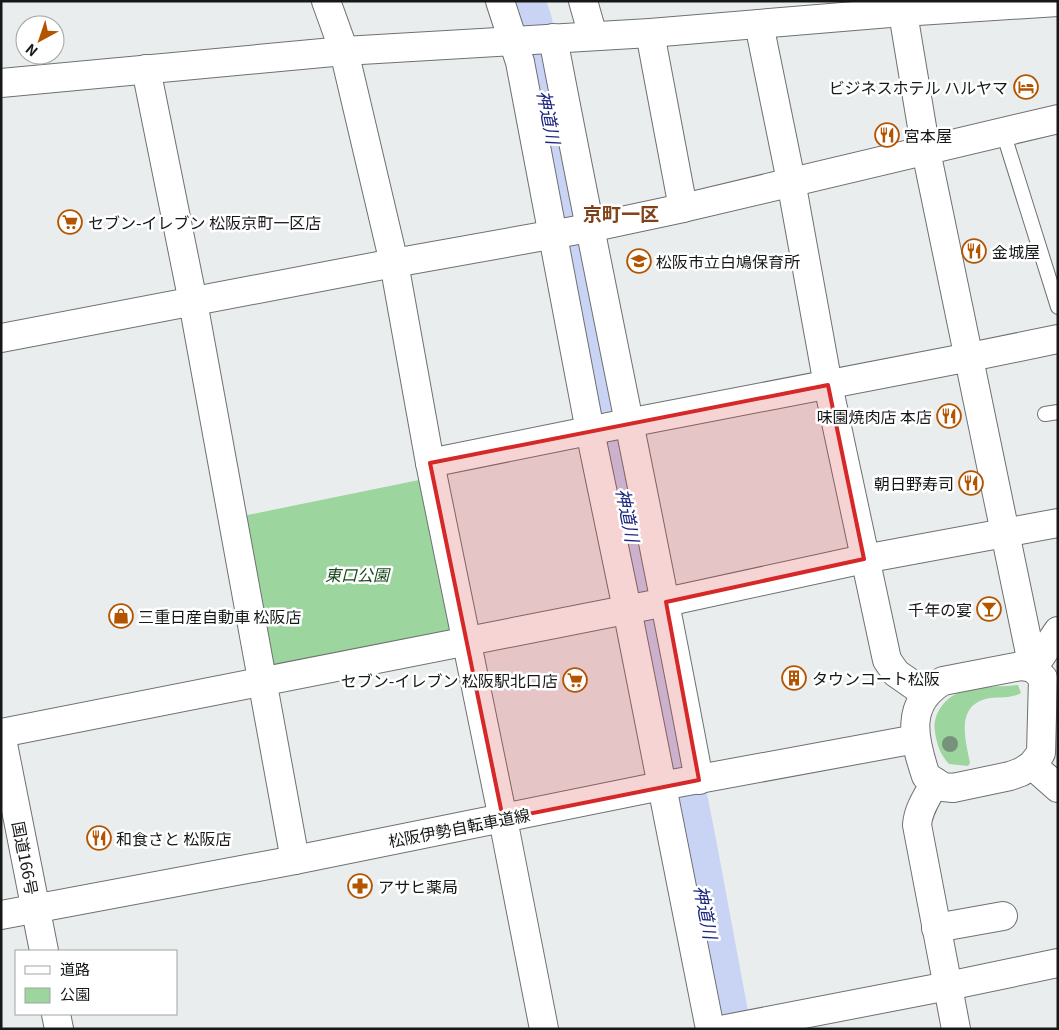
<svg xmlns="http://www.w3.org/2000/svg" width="1059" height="1030" viewBox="0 0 1059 1030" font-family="Georgia,'Noto Sans JP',serif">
<rect width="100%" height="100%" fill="#e9edee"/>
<g fill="#9cd59d">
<polygon points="419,480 450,628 441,639 280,670 267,660 243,516"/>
<path d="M1018 685 1021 693C1012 698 1001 697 990 698 955 704 965 738 970 763L968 766 949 764C940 754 937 745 935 732 932 717 942 701 956 694 972 686 1000 687 1018 685Z"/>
</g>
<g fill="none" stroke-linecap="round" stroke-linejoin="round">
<polyline stroke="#c9d4f5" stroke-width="42" points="524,1 531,21 695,841 730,1029"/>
<g stroke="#6e7172" stroke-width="16">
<g id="lane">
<polyline points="1003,132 1058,307"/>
<polyline points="1045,414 1058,412"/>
</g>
</g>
<g stroke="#6e7172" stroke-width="30">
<g id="street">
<polyline points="326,1 344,51 394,263 430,463 503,819"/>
<polyline points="500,1 520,62 590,431 627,609 710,1029"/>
<polyline points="583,1 593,36"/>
<polyline points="901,1 926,151 1033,668"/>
<polyline points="759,24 791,181 828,385 887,660 896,673 926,694"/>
<polyline points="650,33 683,208"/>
<path d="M553 38C600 286 653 532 699 780"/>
<polyline points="146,69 193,302 295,860"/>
<polyline points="1,83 344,51 650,33 902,12 1058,2"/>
<polyline points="1,338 394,263 589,228 683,208 1058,119"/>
<polyline points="430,463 628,423 970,357 1058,339"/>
<path d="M1021 666 1033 668 1043 678 1041 753 1032 765 1021 772 1010 776 953 788 943 787 926 776C914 740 904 703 943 681Z"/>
<polyline points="1033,668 1058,631"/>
<polyline points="1,733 666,602 864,559 1058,523"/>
<polyline points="1032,765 1058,788"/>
<path d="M935 782C928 796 918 809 917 825L956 1029"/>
<polyline points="936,928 1003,916"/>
<polyline points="726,1029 948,986 1058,963"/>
</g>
</g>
<g stroke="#6e7172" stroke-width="30">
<g id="secondary">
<polyline points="503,819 544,1029"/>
<polyline points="1,915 295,860 661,786 916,739"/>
</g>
</g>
<g stroke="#6e7172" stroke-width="30">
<g id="highway">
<polyline points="1,734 44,951"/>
<polyline points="56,1014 59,1029"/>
</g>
</g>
<use href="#lane" stroke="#fff" stroke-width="14"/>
<use href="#street" stroke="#fff" stroke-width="28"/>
<use href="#secondary" stroke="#fff" stroke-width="28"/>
<use href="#highway" stroke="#fff" stroke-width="28"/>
</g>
<circle fill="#76927b" cx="950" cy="744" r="8"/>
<path fill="#d62828" fill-opacity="0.2" stroke="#d62828" stroke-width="4" stroke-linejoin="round" d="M828 385 864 559 666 602 699 780 503 819 430 463Z"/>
<defs>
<g id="hotel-ring" transform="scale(1.25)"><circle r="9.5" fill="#fff" stroke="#b25400" stroke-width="1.5"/><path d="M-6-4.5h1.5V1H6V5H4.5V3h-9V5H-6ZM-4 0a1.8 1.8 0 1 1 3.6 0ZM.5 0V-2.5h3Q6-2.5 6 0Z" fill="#b25400"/></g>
<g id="restaurant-ring" transform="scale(1.25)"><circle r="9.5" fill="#fff" stroke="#b25400" stroke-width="1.5"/><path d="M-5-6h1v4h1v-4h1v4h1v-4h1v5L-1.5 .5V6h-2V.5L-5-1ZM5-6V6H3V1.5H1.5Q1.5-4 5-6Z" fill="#b25400"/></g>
<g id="supermarket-ring" transform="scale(1.25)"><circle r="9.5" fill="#fff" stroke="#b25400" stroke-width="1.5"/><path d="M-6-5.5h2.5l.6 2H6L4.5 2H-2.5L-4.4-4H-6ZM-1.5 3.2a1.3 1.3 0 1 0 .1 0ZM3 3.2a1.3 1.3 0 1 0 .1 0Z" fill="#b25400"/></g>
<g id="school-ring" transform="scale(1.25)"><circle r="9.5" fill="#fff" stroke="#b25400" stroke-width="1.5"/><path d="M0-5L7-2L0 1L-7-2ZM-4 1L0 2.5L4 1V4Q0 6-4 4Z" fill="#b25400"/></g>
<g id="bar-ring" transform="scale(1.25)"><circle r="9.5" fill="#fff" stroke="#b25400" stroke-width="1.5"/><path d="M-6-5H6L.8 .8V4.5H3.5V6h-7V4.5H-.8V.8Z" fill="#b25400"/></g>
<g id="shop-ring" transform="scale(1.25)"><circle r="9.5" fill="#fff" stroke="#b25400" stroke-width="1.5"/><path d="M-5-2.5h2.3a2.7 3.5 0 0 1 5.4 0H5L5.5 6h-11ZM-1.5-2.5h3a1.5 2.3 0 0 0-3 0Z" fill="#b25400"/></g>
<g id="building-ring" transform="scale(1.25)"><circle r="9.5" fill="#fff" stroke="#b25400" stroke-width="1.5"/><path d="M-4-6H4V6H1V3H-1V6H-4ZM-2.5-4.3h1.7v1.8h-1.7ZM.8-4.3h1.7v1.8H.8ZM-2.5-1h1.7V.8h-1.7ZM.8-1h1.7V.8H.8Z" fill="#b25400"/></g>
<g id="pharmacy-ring" transform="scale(1.25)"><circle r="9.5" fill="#fff" stroke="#b25400" stroke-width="1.5"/><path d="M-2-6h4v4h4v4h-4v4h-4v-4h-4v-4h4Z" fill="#b25400"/></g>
</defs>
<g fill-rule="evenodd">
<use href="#hotel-ring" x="1026" y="87"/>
<use href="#restaurant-ring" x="887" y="135"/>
<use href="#supermarket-ring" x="70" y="222"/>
<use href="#restaurant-ring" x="974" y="251"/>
<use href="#school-ring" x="639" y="261"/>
<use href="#restaurant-ring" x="949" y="416"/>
<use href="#restaurant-ring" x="971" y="483"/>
<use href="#bar-ring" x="989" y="609"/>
<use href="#shop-ring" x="121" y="616"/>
<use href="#building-ring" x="794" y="678"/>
<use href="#supermarket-ring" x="575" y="680"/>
<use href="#restaurant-ring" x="99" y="838"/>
<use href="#pharmacy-ring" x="360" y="886"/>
</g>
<g text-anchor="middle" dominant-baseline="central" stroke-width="5" stroke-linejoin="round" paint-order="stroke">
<g font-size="16" fill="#161818" stroke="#fff" text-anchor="start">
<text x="1008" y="87" text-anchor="end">ビジネスホテル ハルヤマ</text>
<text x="904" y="135">宮本屋</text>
<text x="88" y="222">セブン-イレブン 松阪京町一区店</text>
<text x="992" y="251">金城屋</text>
<text x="656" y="261">松阪市立白鳩保育所</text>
<text x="932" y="416" text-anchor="end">味園焼肉店 本店</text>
<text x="954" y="483" text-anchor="end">朝日野寿司</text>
<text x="972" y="609" text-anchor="end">千年の宴</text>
<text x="138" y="616">三重日産自動車 松阪店</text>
<text x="812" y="678">タウンコート松阪</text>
<text x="558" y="680" text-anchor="end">セブン-イレブン 松阪駅北口店</text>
<text x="116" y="838">和食さと 松阪店</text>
<text x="378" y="886">アサヒ薬局</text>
</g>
<g font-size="16" font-style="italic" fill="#18481d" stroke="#fff">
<text x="357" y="574">東口公園</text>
</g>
<g font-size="16" fill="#161818" stroke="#fff">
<text transform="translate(459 827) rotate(-11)">松阪伊勢自転車道線</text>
<text transform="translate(26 858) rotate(79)">国道166号</text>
</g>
<g font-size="18" font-style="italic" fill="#1c267e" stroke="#fff">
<text transform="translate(550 117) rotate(79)">神道川</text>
<text transform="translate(629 515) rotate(79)">神道川</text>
<text transform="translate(707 912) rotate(79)">神道川</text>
</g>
<g font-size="19" font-weight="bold" fill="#7f4218" stroke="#fff">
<text x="621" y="212">京町一区</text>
</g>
</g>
<rect width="1059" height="1030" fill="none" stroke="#161818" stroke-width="5"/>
<rect x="15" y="950" width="162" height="65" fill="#ffffff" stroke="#a2a3a3"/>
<rect x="25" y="966" width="25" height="8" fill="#ffffff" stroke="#a2a3a3"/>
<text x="60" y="975" font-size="15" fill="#161818">道路</text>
<rect x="25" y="988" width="25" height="15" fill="#9cd59d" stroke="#a2a3a3"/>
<text x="60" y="1000" font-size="15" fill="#161818">公園</text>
<g transform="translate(40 40) rotate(220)"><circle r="24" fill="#ffffff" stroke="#a2a3a3"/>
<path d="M0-4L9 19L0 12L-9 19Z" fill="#b25400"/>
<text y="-8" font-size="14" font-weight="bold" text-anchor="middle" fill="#161818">N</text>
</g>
</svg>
